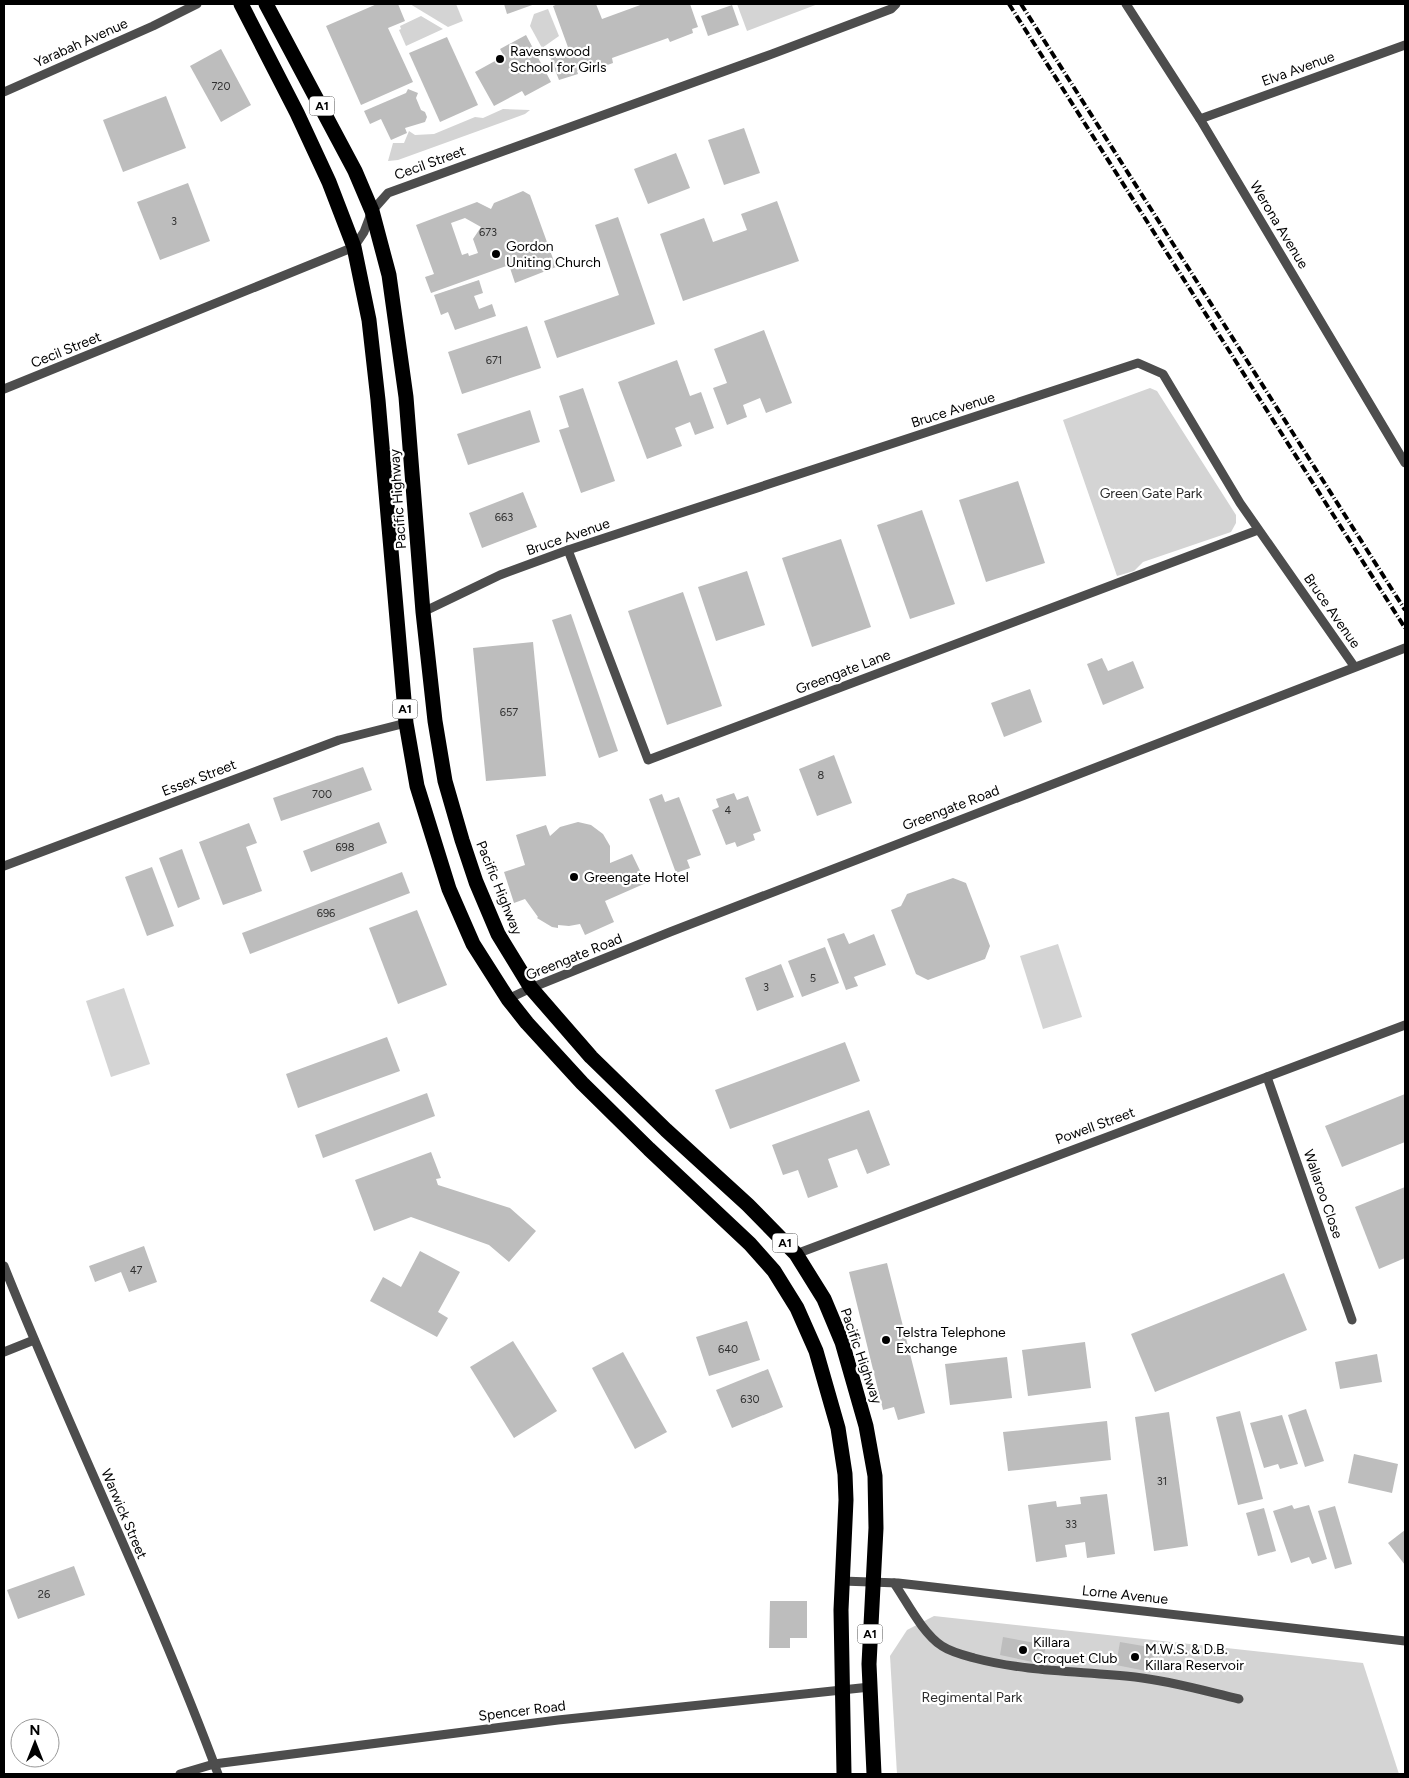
<svg xmlns="http://www.w3.org/2000/svg" width="1409" height="1778" viewBox="0 0 1409 1778" font-family="Figtree,sans-serif">
<rect width="100%" height="100%" fill="#fff"/>
<g fill="#d4d4d4">
<polygon points="410,4 456,4 463,21 448,27"/>
<polygon points="737,4 818,4 747,31"/>
<polygon points="548,9 559,36 542,48 530,26 534,14"/>
<polygon points="421,16 443,29 406,46 399,30 401,29 400,26"/>
<polygon points="503,109 530,110 525,114 398,160 388,161 393,143 404,143 409,131 415,135 434,134 475,117 483,118"/>
<polygon points="1150,388 1157,391 1236,515 1236,523 1231,532 1143,562 1134,571 1117,576 1063,420"/>
<polygon points="1058,944 1082,1017 1043,1029 1020,956"/>
<polygon points="124,988 150,1064 111,1077 86,1001"/>
<polygon points="934,1616 1363,1663 1399,1774 897,1774 890,1656 907,1630"/>
</g>
<g fill="#bdbdbd" fill-rule="evenodd">
<polygon points="377,4 398,4 405,21 388,28 413,82 361,105 326,26"/>
<polygon points="504,4 535,4 507,14"/>
<polygon points="558,4 596,4 602,19 643,4 690,4 698,27 692,29 693,33 670,42 668,38 612,58 613,63 582,74 581,70 577,71 578,74 559,80 550,57 569,50 553,6"/>
<polygon points="732,5 739,25 708,36 701,16"/>
<polygon points="526,35 551,82 525,96 522,91 494,106 475,72 504,56 500,49"/>
<polygon points="447,37 478,105 440,122 409,53"/>
<polygon points="221,49 251,105 221,122 190,66"/>
<polygon points="408,89 418,93 416,98 421,110 425,112 427,117 425,122 405,128 407,133 391,140 381,119 370,124 364,111 406,93"/>
<polygon points="166,96 186,148 123,172 103,120"/>
<polygon points="744,128 760,173 724,185 708,140"/>
<polygon points="676,153 690,188 648,204 634,169"/>
<polygon points="188,183 210,241 160,260 137,202"/>
<path d="M523 191 530 195 556 267 515 283 509 265 431 293 425 277 434 274 416 225 477 202 491 209 494 203ZM465 218 481 227 473 239 478 253 469 256 468 253 462 255 451 223Z"/>
<polygon points="777,201 799,261 683,301 660,234 704,218 713,242 747,230 741,214"/>
<polygon points="618,217 655,324 557,358 544,321 619,295 595,225"/>
<polygon points="479,280 483,293 474,296 479,309 492,304 496,316 455,330 448,312 441,315 434,295"/>
<polygon points="527,326 541,368 462,394 448,352"/>
<polygon points="764,330 792,403 766,413 760,398 743,405 747,417 727,425 713,388 727,383 714,349"/>
<polygon points="677,360 690,396 701,392 714,428 695,435 690,422 675,428 682,446 647,459 618,382"/>
<polygon points="583,388 615,481 581,493 559,430 569,427 559,396"/>
<polygon points="530,410 540,442 468,465 457,434"/>
<polygon points="1018,481 1045,563 986,582 959,500"/>
<polygon points="523,492 537,527 482,548 469,513"/>
<polygon points="922,510 955,604 910,619 877,525"/>
<polygon points="841,539 871,627 812,647 782,558"/>
<polygon points="747,571 765,625 716,641 698,587"/>
<polygon points="683,592 722,706 667,725 628,611"/>
<polygon points="571,614 618,751 599,758 552,620"/>
<polygon points="533,642 546,776 486,781 473,648"/>
<polygon points="1102,658 1108,671 1133,661 1144,688 1103,705 1087,664"/>
<polygon points="1030,689 1042,722 1004,737 991,703"/>
<polygon points="834,755 852,803 817,816 799,769"/>
<polygon points="363,767 372,790 281,821 273,798"/>
<polygon points="734,793 737,800 748,796 761,831 753,834 755,840 737,847 735,842 726,845 712,810 719,807 716,799"/>
<polygon points="662,794 665,802 679,797 701,855 687,860 690,868 676,873 649,799"/>
<polygon points="379,822 387,843 311,872 303,851"/>
<polygon points="578,822 591,825 603,834 610,846 610,863 632,854 646,883 605,901 614,922 585,935 580,924 569,926 558,925 558,928 552,927 537,918 538,917 525,899 514,903 504,872 525,865 516,835 546,825 550,836 560,827"/>
<polygon points="249,823 257,843 246,847 262,891 223,905 199,842"/>
<polygon points="182,849 200,899 178,908 159,858"/>
<polygon points="152,867 174,926 147,936 125,877"/>
<polygon points="402,872 410,893 250,954 242,933"/>
<polygon points="953,878 966,883 990,946 985,959 928,980 916,974 891,910 901,906 907,894"/>
<polygon points="417,910 447,985 398,1004 369,928"/>
<polygon points="844,933 849,944 874,934 886,965 854,977 858,986 846,990 827,939"/>
<polygon points="825,947 839,983 802,997 788,961"/>
<polygon points="781,964 794,997 757,1011 745,978"/>
<polygon points="387,1037 400,1071 298,1108 286,1074"/>
<polygon points="845,1042 860,1081 730,1129 715,1090"/>
<polygon points="427,1093 435,1116 323,1158 315,1135"/>
<polygon points="1405,1094 1405,1142 1342,1167 1325,1126"/>
<polygon points="869,1110 890,1165 867,1174 857,1149 828,1159 838,1187 808,1198 798,1170 783,1175 772,1145"/>
<polygon points="431,1152 441,1178 436,1179 438,1185 510,1208 536,1231 509,1262 489,1245 411,1217 374,1231 355,1180"/>
<polygon points="1405,1187 1405,1258 1379,1269 1355,1207"/>
<polygon points="144,1246 157,1282 129,1292 121,1272 95,1282 89,1266"/>
<polygon points="420,1251 460,1272 438,1312 448,1318 437,1337 370,1301 383,1277 401,1287"/>
<polygon points="887,1263 925,1413 898,1420 894,1407 883,1410 849,1272"/>
<polygon points="1284,1273 1307,1330 1155,1392 1131,1334"/>
<polygon points="747,1321 760,1360 709,1376 696,1337"/>
<polygon points="513,1341 557,1411 514,1438 470,1367"/>
<polygon points="1085,1342 1091,1388 1028,1396 1022,1350"/>
<polygon points="623,1352 667,1432 635,1449 592,1368"/>
<polygon points="1377,1354 1382,1382 1340,1389 1335,1362"/>
<polygon points="1007,1357 1012,1398 950,1405 945,1364"/>
<polygon points="768,1369 783,1407 732,1428 716,1390"/>
<polygon points="1306,1409 1324,1461 1305,1467 1288,1415"/>
<polygon points="1240,1411 1263,1499 1238,1505 1216,1417"/>
<polygon points="1169,1412 1188,1546 1154,1551 1135,1417"/>
<polygon points="1282,1415 1298,1464 1280,1469 1278,1464 1264,1468 1250,1423"/>
<polygon points="1107,1421 1111,1460 1008,1471 1003,1432"/>
<polygon points="1354,1454 1398,1464 1392,1493 1348,1483"/>
<polygon points="1107,1494 1115,1554 1087,1558 1085,1542 1065,1545 1067,1557 1036,1562 1028,1505 1056,1501 1057,1507 1081,1504 1080,1497"/>
<polygon points="1292,1505 1294,1509 1309,1505 1327,1559 1312,1564 1309,1557 1291,1563 1273,1511"/>
<polygon points="1335,1506 1352,1564 1335,1569 1318,1511"/>
<polygon points="1264,1508 1276,1551 1258,1556 1246,1513"/>
<polygon points="1405,1530 1405,1565 1388,1543"/>
<polygon points="74,1566 85,1595 18,1619 7,1590"/>
<polygon points="770,1601 807,1601 807,1638 790,1638 790,1648 769,1648"/>
<polygon points="1003,1637 1046,1645 1042,1664 1000,1655"/>
<polygon points="1120,1642 1155,1648 1151,1672 1116,1665"/>
</g>
<g fill="none" stroke-linecap="round" stroke-linejoin="round">
<g stroke="#4d4d4d" stroke-width="9">
<polyline points="1126,4 1200,119 1405,463"/>
<polyline points="4,92 153,26 197,4"/>
<polyline points="1200,119 1405,45"/>
<polyline points="4,389 354,247 364,232 372,211 388,193 772,54 891,9 896,4"/>
<polyline points="568,550 648,760 1258,530"/>
<polyline points="423,612 500,575 568,550 1138,363 1163,374 1240,503 1354,666"/>
<polyline points="4,866 339,740 406,723"/>
<polyline points="508,999 531,988 670,932 1405,648"/>
<polyline points="1267,1077 1352,1320"/>
<polyline points="796,1254 1405,1025"/>
<path d="M4 1266C72 1436 154 1602 218 1774"/>
<polyline points="4,1352 34,1340"/>
<polyline points="842,1581 898,1583 1405,1641"/>
<path d="M894 1583C907 1602 923 1634 942 1646 951 1652 963 1655 974 1658 1027 1672 1081 1671 1135 1677 1171 1681 1205 1691 1239 1699"/>
<polyline points="180,1774 214,1764 558,1720 870,1687"/>
</g>
<g stroke="#000" stroke-width="15">
<polyline points="241,4 297,113 329,182 354,247 369,320 378,400 406,723 417,786 449,889 473,944 508,999 527,1023 582,1083 649,1149 750,1244 774,1271 797,1308 816,1351 838,1428 845,1474 846,1500 841,1610 844,1774"/>
<polyline points="266,4 355,171 372,211 389,275 406,397 423,612 435,721 445,781 462,840 476,882 498,934 531,988 591,1057 666,1130 748,1205 796,1254 824,1299 842,1342 866,1426 875,1476 876,1528 869,1664 874,1774"/>
</g>
<g stroke="#000" stroke-width="4" stroke-dasharray="8 2.5 1 2.5" stroke-linecap="butt">
<polyline points="1009,4 1405,628"/>
<polyline points="1021,4 1405,610"/>
</g>
</g>
<g fill="#000" stroke="#fff" stroke-width="2">
<circle cx="500" cy="59" r="5"/>
<circle cx="496" cy="254" r="5"/>
<circle cx="574" cy="877" r="5"/>
<circle cx="886" cy="1340" r="5"/>
<circle cx="1023" cy="1650" r="5"/>
<circle cx="1135" cy="1657" r="5"/>
</g>
<g text-anchor="middle" dominant-baseline="central" stroke-width="4.5" stroke-linejoin="round" paint-order="stroke">
<g font-size="11" fill="#2f2f2f">
<text x="221" y="86">720</text>
<text x="174" y="221">3</text>
<text x="488" y="232">673</text>
<text x="494" y="360">671</text>
<text x="504" y="517">663</text>
<text x="509" y="712">657</text>
<text x="821" y="775">8</text>
<text x="322" y="794">700</text>
<text x="728" y="810">4</text>
<text x="345" y="847">698</text>
<text x="326" y="913">696</text>
<text x="813" y="978">5</text>
<text x="766" y="987">3</text>
<text x="136" y="1270">47</text>
<text x="728" y="1349">640</text>
<text x="750" y="1399">630</text>
<text x="1162" y="1481">31</text>
<text x="1071" y="1524">33</text>
<text x="44" y="1594">26</text>
</g>
<g fill="#fff" stroke="#4c4c4c" stroke-width="1">
<rect x="309.5" y="96.5" width="25" height="19" rx="4"/>
<rect x="392.5" y="699.5" width="25" height="19" rx="4"/>
<rect x="772.5" y="1233.5" width="25" height="19" rx="4"/>
<rect x="857.5" y="1624.5" width="25" height="19" rx="4"/>
</g>
<g font-size="12" font-weight="bold" fill="#000">
<text x="322" y="106">A1</text>
<text x="405" y="709">A1</text>
<text x="785" y="1243">A1</text>
<text x="870" y="1634">A1</text>
</g>
<g font-size="14" fill="#000" stroke="#fff">
<text transform="translate(81 43) rotate(-24)">Yarabah Avenue</text>
<text transform="translate(1298 69) rotate(-20)">Elva Avenue</text>
<text transform="translate(430 163) rotate(-20)">Cecil Street</text>
<text transform="translate(1279 225) rotate(59)">Werona Avenue</text>
<text transform="translate(66 350) rotate(-22)">Cecil Street</text>
<text transform="translate(953 410) rotate(-18)">Bruce Avenue</text>
<text transform="translate(398 499) rotate(-94)">Pacific Highway</text>
<text transform="translate(568 537) rotate(-19)">Bruce Avenue</text>
<text transform="translate(1332 611) rotate(55)">Bruce Avenue</text>
<text transform="translate(843 672) rotate(-21)">Greengate Lane</text>
<text transform="translate(199 778) rotate(-21)">Essex Street</text>
<text transform="translate(951 808) rotate(-21)">Greengate Road</text>
<text transform="translate(499 888) rotate(68)">Pacific Highway</text>
<text transform="translate(574 957) rotate(-22)">Greengate Road</text>
<text transform="translate(1095 1126) rotate(-20)">Powell Street</text>
<text transform="translate(1323 1194) rotate(71)">Wallaroo Close</text>
<text transform="translate(861 1356) rotate(71)">Pacific Highway</text>
<text transform="translate(124 1514) rotate(67)">Warwick Street</text>
<text transform="translate(1125 1595) rotate(6)">Lorne Avenue</text>
<text transform="translate(522 1711) rotate(-7)">Spencer Road</text>
</g>
<g font-size="14" fill="#000" stroke="#fff" text-anchor="start">
<text x="510" y="51">Ravenswood<tspan x="510" dy="16">School for Girls</tspan></text>
<text x="506" y="246">Gordon<tspan x="506" dy="16">Uniting Church</tspan></text>
<text x="584" y="877">Greengate Hotel</text>
<text x="896" y="1332">Telstra Telephone<tspan x="896" dy="16">Exchange</tspan></text>
<text x="1033" y="1642">Killara<tspan x="1033" dy="16">Croquet Club</tspan></text>
<text x="1145" y="1649">M.W.S. &amp; D.B.<tspan x="1145" dy="16">Killara Reservoir</tspan></text>
</g>
<g font-size="14" fill="#2b2b2b" stroke="#fff">
<text x="1151" y="493">Green Gate Park</text>
<text x="972" y="1697">Regimental Park</text>
</g>
</g>
<rect width="1409" height="1778" fill="none" stroke="#000000" stroke-width="10"/>
<g transform="translate(35 1743)"><circle r="24" fill="#ffffff" stroke="#999999"/>
<path d="M0-4L9 19L0 12L-9 19Z" fill="#000000"/>
<text y="-8" font-size="14" font-weight="bold" text-anchor="middle" fill="#000000">N</text>
</g>
</svg>
